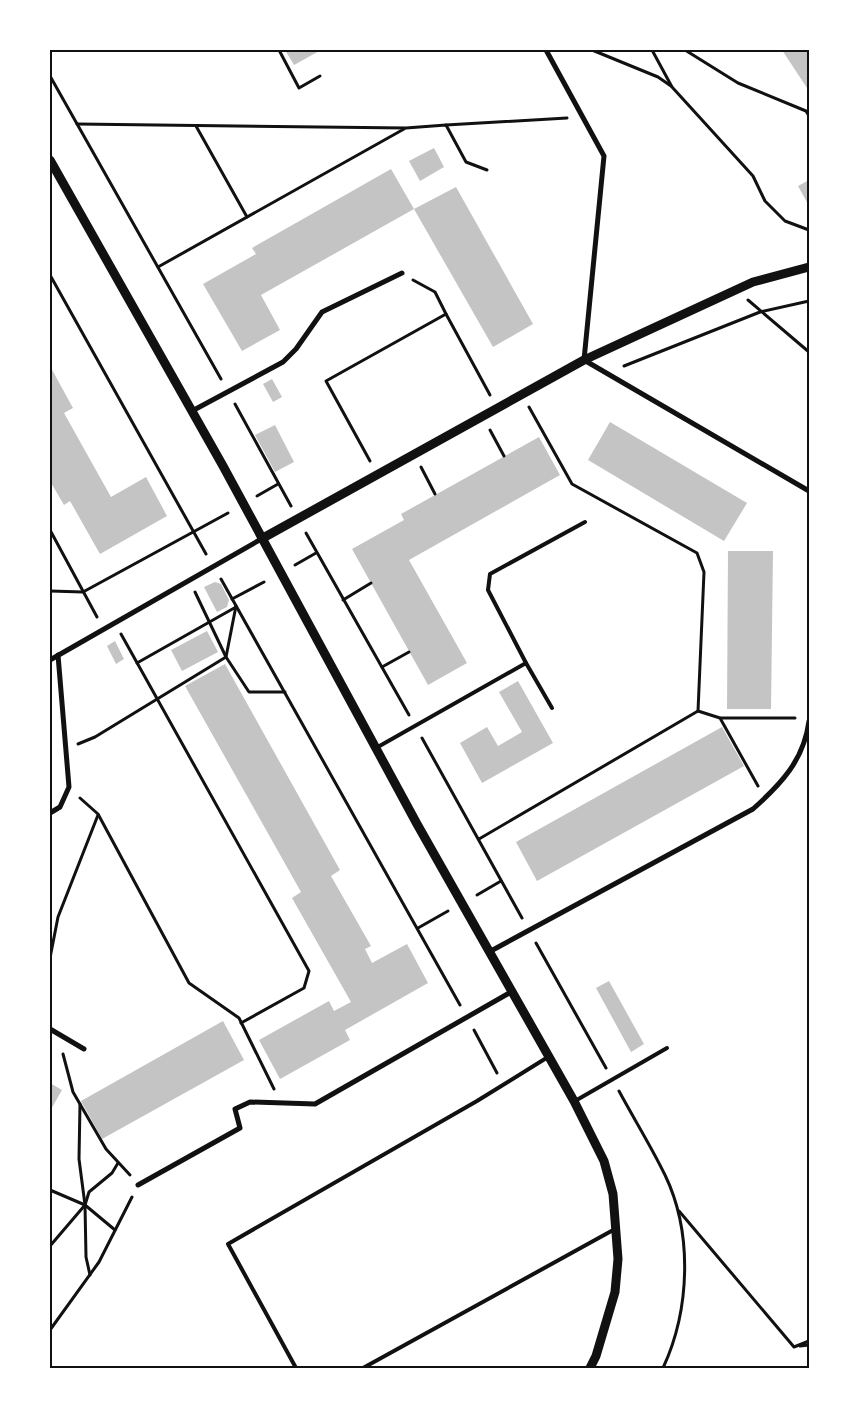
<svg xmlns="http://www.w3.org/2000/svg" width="859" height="1418" viewBox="0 0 859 1418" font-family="Mulish,sans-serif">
<rect width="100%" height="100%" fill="#fff"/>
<g fill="#c4c4c4">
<polygon points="285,50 321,50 294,65"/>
<polygon points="782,50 809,50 809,91"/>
<polygon points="434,148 444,167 420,181 409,161"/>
<polygon points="391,169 414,209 261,295 280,330 242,351 203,284 256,254 252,248"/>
<polygon points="809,180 809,206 798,186"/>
<polygon points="456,187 533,324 493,347 414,209"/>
<polygon points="50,366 73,408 64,413 111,497 146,477 167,516 100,554 70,501 64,505 50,481"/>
<polygon points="272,379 282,397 273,402 263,384"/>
<polygon points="610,422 747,503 724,541 588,460"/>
<polygon points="275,425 294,462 275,472 255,435"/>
<polygon points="539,437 560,475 409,560 467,663 428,685 352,549 404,520 401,514"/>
<polygon points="728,551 773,551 771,709 727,709"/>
<polygon points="215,582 221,584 229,600 227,607 217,612 204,587"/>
<polygon points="207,631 218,652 182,671 171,650"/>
<polygon points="115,641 124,659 116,664 107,646"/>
<polygon points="225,664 340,870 331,876 371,946 365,949 372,963 407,944 428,983 345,1030 350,1040 280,1079 259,1040 329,1001 334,1011 351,1002 292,898 301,892 185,686"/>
<polygon points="518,681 553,743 482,783 460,743 487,727 498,746 522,732 499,692"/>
<polygon points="722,727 744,766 537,881 516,842"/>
<polygon points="609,981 644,1044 631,1052 596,988"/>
<polygon points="223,1021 244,1060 102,1139 81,1101"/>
<polygon points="50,1083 62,1090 50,1111"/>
</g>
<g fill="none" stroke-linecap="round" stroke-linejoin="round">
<g stroke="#111" stroke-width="3">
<polyline points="279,50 299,88 320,76"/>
<polyline points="592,50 658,77 671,86"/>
<polyline points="652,50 672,87 753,176 765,201 785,221 809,230"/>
<polyline points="685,50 738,83 806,111 809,116"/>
<polyline points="50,76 221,379"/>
<polyline points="77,124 406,128 446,125 466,162 487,170"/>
<polyline points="446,125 567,118"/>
<polyline points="196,126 247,217"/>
<polyline points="158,267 404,129"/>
<polyline points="50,275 206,554"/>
<polyline points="413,280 435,292 446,314"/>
<polyline points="748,300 809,352"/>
<polyline points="624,366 760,312 809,301"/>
<polyline points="235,404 291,506"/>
<polyline points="490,430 504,456"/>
<polyline points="370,461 326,381 446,314 490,395"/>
<polyline points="421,467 435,494"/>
<polyline points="257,496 278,484"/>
<polyline points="50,530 97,617"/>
<polyline points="306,533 409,715"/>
<polyline points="295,565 316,553"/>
<polyline points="221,579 460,1005"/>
<polyline points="50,591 83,592 228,513"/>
<polyline points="195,592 226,657 249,692 285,692"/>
<polyline points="232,599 264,582"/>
<polyline points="343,600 371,583"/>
<polyline points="121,634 309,971 304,988 241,1023"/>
<polyline points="137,663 236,607"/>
<polyline points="382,667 409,652"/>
<polyline points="698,711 720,718 758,786"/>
<polyline points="721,718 795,718"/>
<polyline points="422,738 522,918"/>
<polyline points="78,744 95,737 226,657 236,606"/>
<polyline points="80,798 98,814 189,983 239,1018 274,1089"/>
<polyline points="479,839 698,711 704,572 697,553 572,484 529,407"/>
<polyline points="477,895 501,881"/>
<polyline points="418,928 448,911"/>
<polyline points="536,943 606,1068"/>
<polyline points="50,958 58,917 98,815"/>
<polyline points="474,1030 497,1073"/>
<polyline points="63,1054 73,1092 106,1149 130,1175"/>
<path d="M619 1091C634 1119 651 1146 665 1175 693 1233 690 1310 663 1368"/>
<polyline points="80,1104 79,1159 85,1205 86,1257 90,1275"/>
<polyline points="50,1190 85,1205 115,1230"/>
<polyline points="679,1211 794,1347 809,1341"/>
<polyline points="50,1246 85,1205 89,1192 112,1173 118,1163"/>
<polyline points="50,1330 99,1262 132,1197"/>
<polyline points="800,1346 809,1345"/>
</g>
<g stroke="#111" stroke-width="4">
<polyline points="526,663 552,708"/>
<polyline points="376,748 526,663 488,590 490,574 585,522"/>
<polyline points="575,1101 667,1048"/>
<polyline points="296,1368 228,1244 477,1101 548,1057"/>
<polyline points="363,1368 615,1229"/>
</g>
<g stroke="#111" stroke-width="5">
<polyline points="546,50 604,156 584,360 809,491"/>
<polyline points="192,411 283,362 296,349 322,312 402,273"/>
<polyline points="50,660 263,538"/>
<polyline points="50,813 60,807 69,787 58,655"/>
<path d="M489 952 753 809C781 784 804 760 809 721"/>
<polyline points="50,1029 84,1049"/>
<polyline points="138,1185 240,1128 235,1109 250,1102 315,1104 511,992"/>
</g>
<g stroke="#111" stroke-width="9">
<polyline points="50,160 223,466 417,824 574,1101 604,1161 613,1194 618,1259 615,1292 596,1356 590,1368"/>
<polyline points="263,538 584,360 753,282 809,267"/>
</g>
</g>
<rect width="859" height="1418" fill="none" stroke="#ffffff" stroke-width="102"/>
<rect x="51" y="51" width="757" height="1316" fill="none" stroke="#111" stroke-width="2"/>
</svg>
